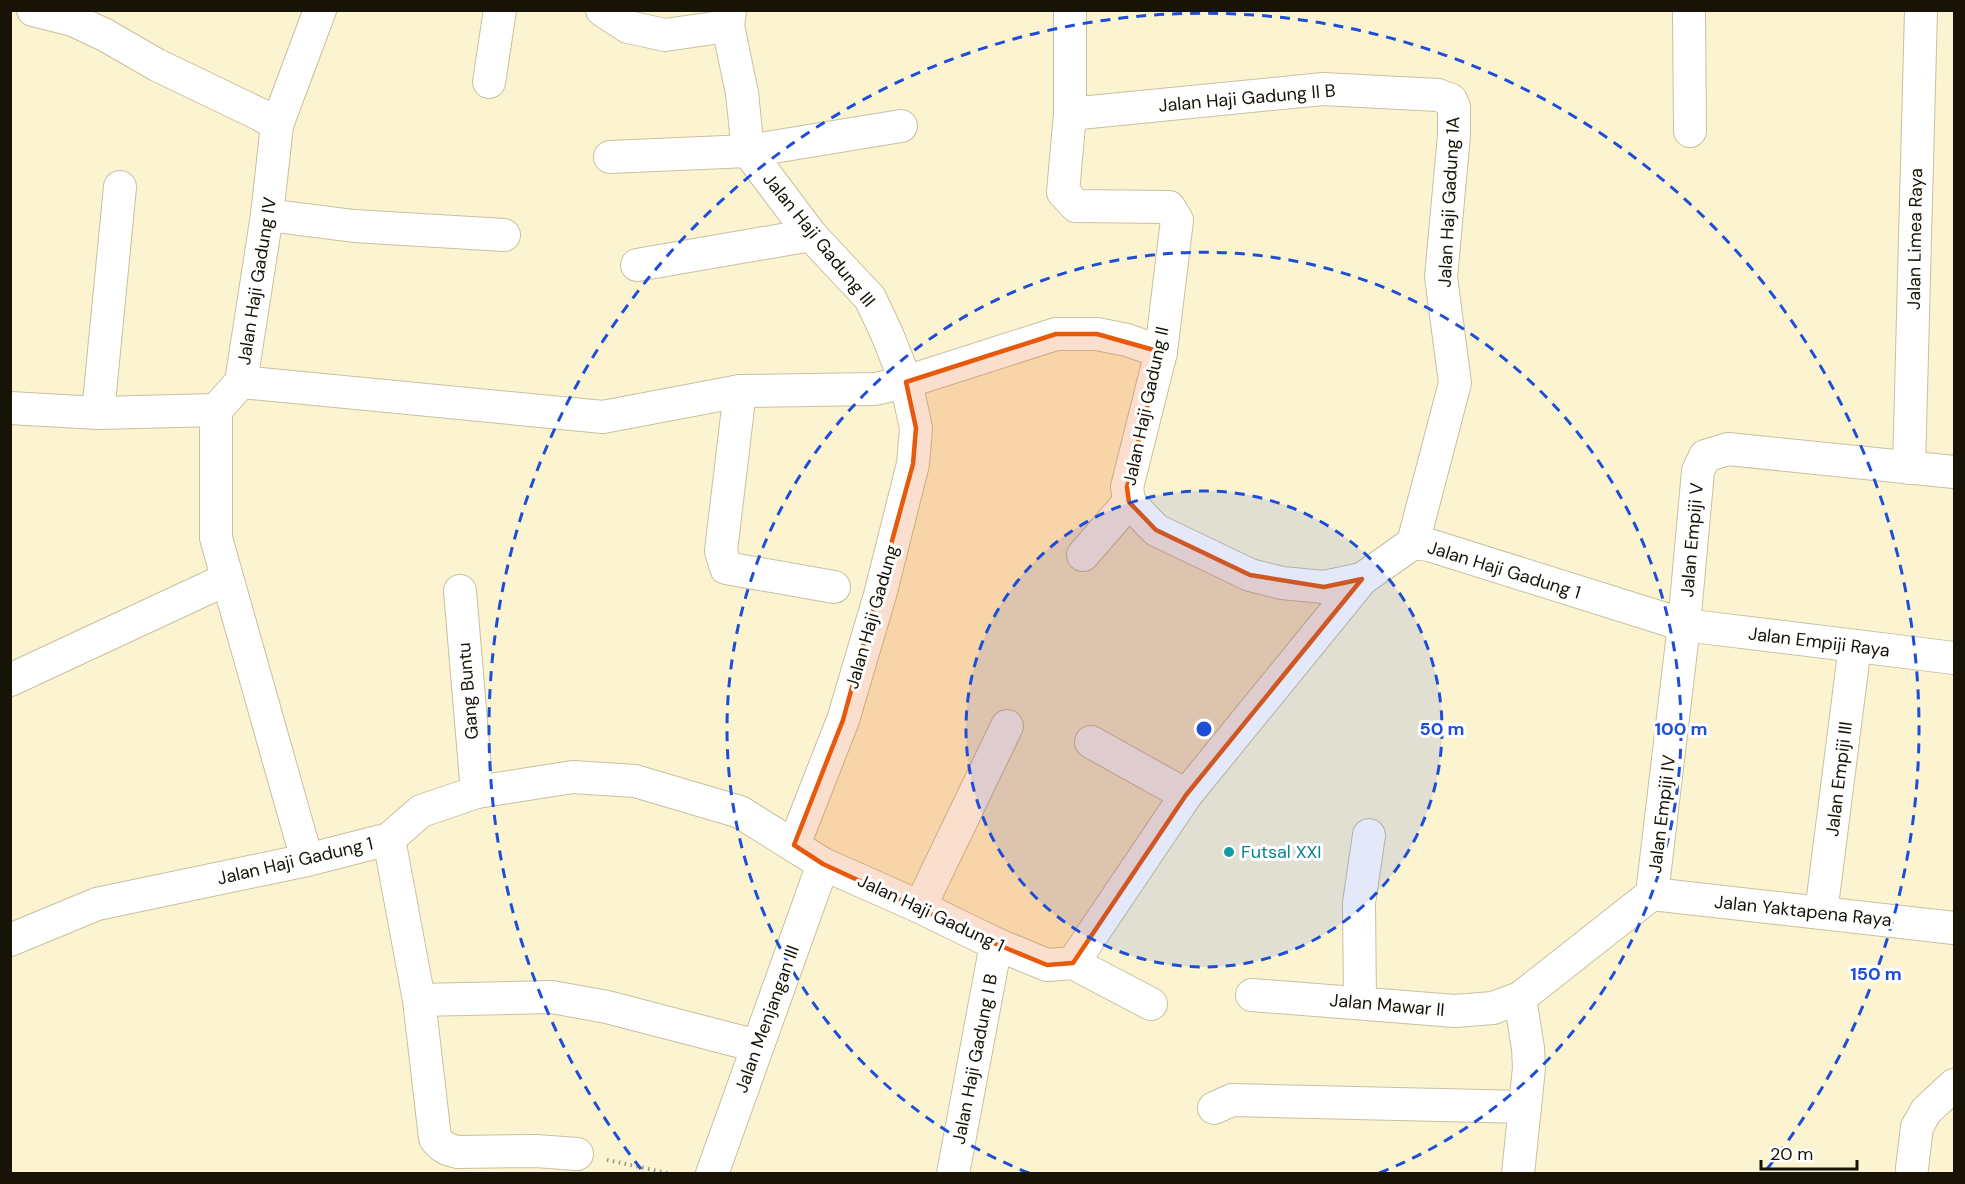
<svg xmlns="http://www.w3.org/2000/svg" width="1965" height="1184" viewBox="0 0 1965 1184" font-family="'DM Sans',sans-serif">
<rect width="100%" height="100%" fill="#fcf4d1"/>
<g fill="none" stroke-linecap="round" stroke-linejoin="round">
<g stroke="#c8c09e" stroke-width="34">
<g id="minor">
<polyline points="33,10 73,20 105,35 157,65 261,115 277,125"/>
<polyline points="602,10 628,27 665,35 728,26"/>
<polyline points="730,10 728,26 742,93 748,151 811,235 870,298 887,334 906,382 916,428 913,464 880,595 843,720 794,845"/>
<polyline points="1070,10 1070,114 1063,192 1076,206 1169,207 1177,220 1161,352 1127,487 1129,502 1156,530 1250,575 1282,583 1324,587 1362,579"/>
<polyline points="1689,10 1690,131"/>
<polyline points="489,82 500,10"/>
<polyline points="1070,114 1323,89 1438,95 1451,100 1454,107 1454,135 1441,277 1455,383 1413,543"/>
<polyline points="610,157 748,151 901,126"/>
<polyline points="267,215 354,226 504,235"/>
<polyline points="637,265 811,235"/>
<polyline points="241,382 603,417 740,391 875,389 906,382 1056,334 1097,334 1127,340 1161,352"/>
<polyline points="740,391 721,551 726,568 834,587"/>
<polyline points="10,408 98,413 216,410"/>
<polyline points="98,413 120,187"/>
<polyline points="1909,468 1921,10"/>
<polyline points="1083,555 1129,502"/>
<polyline points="460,591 477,792"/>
<polyline points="10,680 227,579"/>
<polyline points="1091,742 1186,795"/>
<path d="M389 839 419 1000 435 1138C441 1147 448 1150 458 1152L536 1151 577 1154"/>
<polyline points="307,860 216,538 216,410 241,382 267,215 277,125 320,10"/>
<polyline points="1652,894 1684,625 1698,471 1705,456 1728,449 1954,472"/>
<polyline points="1652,894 1954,928"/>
<polyline points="920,907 1007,726"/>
<polyline points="1821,913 1855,646"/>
<polyline points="10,940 97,904 307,860 389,839 421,811 477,792 573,777 635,781 740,812 823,864 920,907 996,944 1047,965 1073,963 1186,795 1362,579 1413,543 1429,545 1684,625 1954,658"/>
<polyline points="1073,963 1151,1004"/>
<polyline points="1252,995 1455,1011 1493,1008 1520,998 1652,894"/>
<polyline points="419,1000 552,997 607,1007 757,1046"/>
<polyline points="1360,1003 1359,903 1369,835"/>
<polyline points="1214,1108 1232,1100 1525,1107"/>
<polyline points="1912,1168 1917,1127 1926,1111 1954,1085"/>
<polyline points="712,1174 823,864"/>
<polyline points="953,1174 996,944"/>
<polyline points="1518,1174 1529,1068 1528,1048 1520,998"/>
</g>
</g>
<polyline stroke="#9a947a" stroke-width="4" stroke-dasharray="1.5 4.5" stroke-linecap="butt" points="607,1160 672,1174"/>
<use href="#minor" stroke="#fff" stroke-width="32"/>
</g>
<path fill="#e8590c" fill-opacity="0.2" stroke="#e8590c" stroke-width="4.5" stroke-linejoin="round" d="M1056 334H1097L1161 352 1127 487 1129 502 1156 530 1250 575 1324 587 1362 579 1186 795 1073 963 1047 965 996 944 823 864 794 845 843 720 913 464 916 428 906 382Z"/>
<circle cx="1204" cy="729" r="238" fill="#1d4ed8" fill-opacity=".12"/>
<g fill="none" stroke="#1d4ed8" stroke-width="3" stroke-dasharray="10 8">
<circle cx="1204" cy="729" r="238"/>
<path d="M1029 1173A477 477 0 1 1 1379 1173"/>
<path d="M641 1169A715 715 0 1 1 1767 1169"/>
</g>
<circle fill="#0f9aa8" stroke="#fff" stroke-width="2" cx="1229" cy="852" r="6"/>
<g text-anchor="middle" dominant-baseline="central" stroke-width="6" stroke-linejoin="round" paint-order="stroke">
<g font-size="18" fill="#171407" stroke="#fff">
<text transform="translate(1247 98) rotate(-5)">Jalan Haji Gadung II B</text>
<text transform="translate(1449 202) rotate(-87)">Jalan Haji Gadung 1A</text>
<text transform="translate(1915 239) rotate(-89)">Jalan Limea Raya</text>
<text transform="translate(819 240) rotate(51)">Jalan Haji Gadung III</text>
<text transform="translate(257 281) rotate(-81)">Jalan Haji Gadung IV</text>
<text transform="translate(1146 406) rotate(-78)">Jalan Haji Gadung II</text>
<text transform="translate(1692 540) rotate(-85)">Jalan Empiji V</text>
<text transform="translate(1504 570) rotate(17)">Jalan Haji Gadung 1</text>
<text transform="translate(872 617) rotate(-74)">Jalan Haji Gadung</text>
<text transform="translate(1819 642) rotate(7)">Jalan Empiji Raya</text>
<text transform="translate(468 691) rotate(-95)">Gang Buntu</text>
<text transform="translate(1839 779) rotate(-83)">Jalan Empiji III</text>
<text transform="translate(1662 814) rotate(-83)">Jalan Empiji IV</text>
<text transform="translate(295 861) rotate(-13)">Jalan Haji Gadung 1</text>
<text transform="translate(1803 911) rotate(6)">Jalan Yaktapena Raya</text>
<text transform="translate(931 913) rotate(25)">Jalan Haji Gadung 1</text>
<text transform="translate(1387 1005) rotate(5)">Jalan Mawar II</text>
<text transform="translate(767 1019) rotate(-70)">Jalan Menjangan III</text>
<text transform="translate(975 1059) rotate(-79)">Jalan Haji Gadung I B</text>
</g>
<g font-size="18" fill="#0d838f" stroke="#fff" text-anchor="start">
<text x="1241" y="852">Futsal XXI</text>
</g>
</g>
<circle cx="1204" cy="729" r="9" fill="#1d4ed8" stroke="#fff" stroke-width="3"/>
<g font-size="18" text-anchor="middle" font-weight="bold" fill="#1d4ed8" stroke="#fff" stroke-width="6" stroke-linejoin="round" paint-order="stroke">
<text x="1442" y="735">50 m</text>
<text x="1681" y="735">100 m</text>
<text x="1876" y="980">150 m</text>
</g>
<rect width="1965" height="1184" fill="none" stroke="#171407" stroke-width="24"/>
<path d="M1761 1160v9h96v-9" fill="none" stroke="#171407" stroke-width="3"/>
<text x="1770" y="1160" font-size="18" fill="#171407" stroke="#ffffff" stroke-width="4.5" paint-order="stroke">20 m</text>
</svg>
